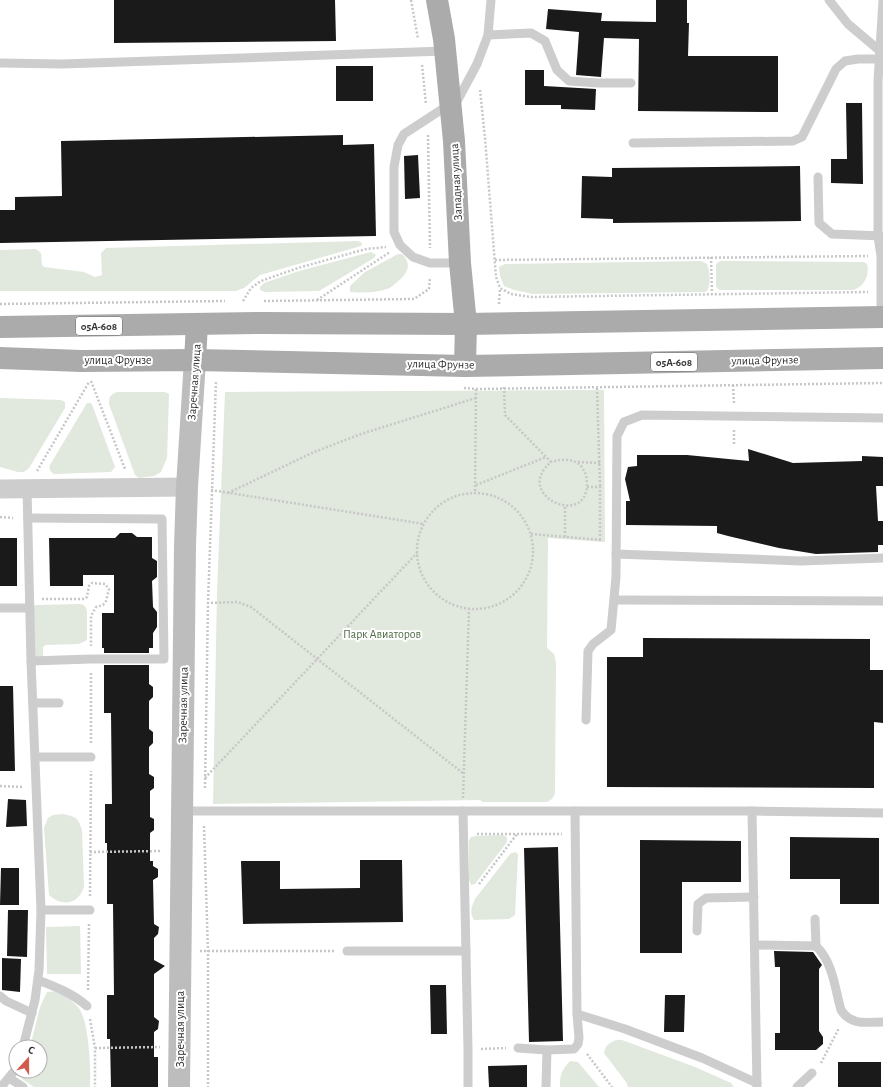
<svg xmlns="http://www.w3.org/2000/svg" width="883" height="1087" viewBox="0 0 883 1087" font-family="'Alegreya Sans',sans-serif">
<rect width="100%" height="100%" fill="#fff"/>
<g fill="#e1e8dd">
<polygon points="358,241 362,243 361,246 260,275 244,288 236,291 0,291 0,250 36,249 41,253 42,265 44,267 84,272 95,277 102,275 101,253 106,248"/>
<polygon points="371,252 376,255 374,258 319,291 265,292 260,290 260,287 264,283 299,271"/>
<path d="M398 254H402C413 265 407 274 397 282 393 285 391 288 387 289 374 293 363 293 350 292V286L365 272Z"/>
<path d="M701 261 707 264C710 271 711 285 707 291L704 292 533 294 514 290 504 286 500 276 499 267 505 264Z"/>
<path d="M721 261 864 262 867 264C870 275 864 287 853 290H720L718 289 716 286V265L717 263Z"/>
<polygon points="604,390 605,542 548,538 547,648 554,654 556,663 555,794 552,799 547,802 483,802 480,800 213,804 217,592 225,392"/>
<path d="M117 392H165L169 394 167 458 161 472 154 476 139 478 135 475 109 404C109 397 110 395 117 392Z"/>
<polygon points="0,398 61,400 65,402 65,408 29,468 24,472 18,472 0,467"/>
<path d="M87 403H91L93 407 115 467 111 472 54 474C50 471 49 470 50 465Z"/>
<polygon points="81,604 85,606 87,611 87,640 79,644 46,645 43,647 43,655 41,657 35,657 33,655 33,608 35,605"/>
<path d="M63 814C76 817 78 817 82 830L84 887C78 905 62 907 49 895L44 828 48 818 53 815Z"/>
<polygon points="503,835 507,837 507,842 475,884 471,885 469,880 469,840 471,837 475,836"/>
<path d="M515 852 518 854 515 915 509 919 474 920C469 913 472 905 475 899L510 854Z"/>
<polygon points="80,926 81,974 47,974 46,927"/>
<path d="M47 992C49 992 53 991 56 992 63 994 77 1004 80 1010 89 1025 91 1069 90 1087H34L22 1079 21 1073 22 1071H40V1047H30L40 1007Z"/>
<path d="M616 1040H622L695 1067 731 1083 734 1087H628L626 1082 604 1053C605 1046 609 1043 616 1040Z"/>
<path d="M570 1061 578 1062 599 1087H560C560 1074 561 1071 570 1061Z"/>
</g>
<g fill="#1a1a1a">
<polygon points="114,0 335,0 336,41 114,43"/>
<polygon points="656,0 687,0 687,23 689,23 688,56 778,56 778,112 638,111 639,39 604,38 601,77 576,75 579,32 546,29 548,9 602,13 601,21 656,22"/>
<rect x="336" y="66" width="37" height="35"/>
<polygon points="525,70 544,70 544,86 596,89 595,110 561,109 561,105 525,105"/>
<polygon points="846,103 862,103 863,184 831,183 831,159 847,159"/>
<polygon points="343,135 343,145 374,144 376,236 0,243 0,210 15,210 15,197 62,196 61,141"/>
<polygon points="418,155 420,198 405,199 404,156"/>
<polygon points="800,166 801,221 613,223 613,219 581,218 582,176 612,177 612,168"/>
<polygon points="748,449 793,463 862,461 862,456 883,457 883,486 876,486 878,521 883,521 883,545 878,545 878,552 816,554 779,548 728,536 717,533 717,526 626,525 626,501 630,501 625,479 628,467 637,466 637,455 687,455 749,461"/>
<polygon points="120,533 132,533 137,537 152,537 152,558 157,561 157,577 152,581 153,607 157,612 157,627 153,633 153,648 149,648 149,653 104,653 104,648 102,648 102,613 114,613 114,575 83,575 83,586 50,586 49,538 115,538"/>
<rect x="0" y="538" width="17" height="48"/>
<polygon points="643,638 870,639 870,670 883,670 883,723 874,722 874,788 607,787 607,657 643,657"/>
<polygon points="104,665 149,665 149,684 153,687 153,697 149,701 149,729 153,732 153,743 149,747 149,774 154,777 154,788 150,791 150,817 154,819 154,830 150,833 150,861 153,861 153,866 158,869 158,877 153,880 154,924 159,927 158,934 154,938 154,960 165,966 154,974 154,1017 159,1021 158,1029 154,1032 154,1057 158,1057 158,1087 111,1087 110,1039 107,1039 107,995 114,995 113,904 107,904 107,843 105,843 105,804 112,804 111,713 104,713"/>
<polygon points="0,686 13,686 15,771 0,771"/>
<polygon points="8,799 26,800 27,826 6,827"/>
<polygon points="790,837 879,838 879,904 840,904 840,879 790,879"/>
<polygon points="640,840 741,841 741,882 682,882 682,953 640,953"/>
<polygon points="558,847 563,1041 529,1042 524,848"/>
<polygon points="360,860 402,860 403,922 243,924 241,861 280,861 280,889 360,888"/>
<polygon points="1,868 19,868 19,905 0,905"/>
<polygon points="8,910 28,910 27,957 7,956"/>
<polygon points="774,951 813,952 822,965 819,969 819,1031 823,1037 823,1044 816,1050 775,1050 775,1033 780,1033 780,967 775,967"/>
<polygon points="2,958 21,959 20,992 2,990"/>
<polygon points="430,985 446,985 447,1034 431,1034"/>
<polygon points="665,995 685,995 684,1032 664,1032"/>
<rect x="838" y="1062" width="43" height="25"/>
<polygon points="527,1065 527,1087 489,1087 488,1066"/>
</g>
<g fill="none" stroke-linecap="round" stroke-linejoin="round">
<g stroke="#c7c7c7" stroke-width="2.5" stroke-dasharray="2 2" stroke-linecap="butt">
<polyline points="411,0 418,39"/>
<polyline points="422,65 426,104"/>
<polyline points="480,90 485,138 496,277 500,288 511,294 531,297 868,292"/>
<polyline points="428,135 430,248"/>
<polyline points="711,257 712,294"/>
<polyline points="495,260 868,256"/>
<polyline points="317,300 390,252"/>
<polyline points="243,301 251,288 261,281 298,268 366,249 386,247"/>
<polyline points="264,301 414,299 429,289 430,277"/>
<polyline points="0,304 225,301"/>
<polyline points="499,304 500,288"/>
<polyline points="91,381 125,469"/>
<polyline points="733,385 734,403"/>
<path d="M504 387 505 415 551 462C512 495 586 528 587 485 587 462 571 456 551 462"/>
<polyline points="464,388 476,389 475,493"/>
<polyline points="597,388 600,487"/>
<polyline points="476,389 883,383"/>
<polyline points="734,430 734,446"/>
<polyline points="578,462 600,463"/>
<polyline points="37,471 89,382"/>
<polyline points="476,485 546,457"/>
<polyline points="587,487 600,487 600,540"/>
<polyline points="211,490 424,524"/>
<circle cx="475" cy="551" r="58"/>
<polyline points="228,493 314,452 361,434 476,398"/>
<polyline points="0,517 13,518"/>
<polyline points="531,534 602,540"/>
<polyline points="565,537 565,506"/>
<polyline points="42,599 84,599 87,597 89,586 92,583 105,584 109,589 106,601 103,605 96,607 91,616 91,646"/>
<polyline points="207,603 238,602 251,607 464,774"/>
<polyline points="91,673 91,744"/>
<polyline points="205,778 417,553"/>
<polyline points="0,786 23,787"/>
<polyline points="205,788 208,603 216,381"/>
<polyline points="463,798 469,609"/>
<polyline points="204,826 208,952 208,1087"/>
<polyline points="477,834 562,834"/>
<polyline points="90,852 162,851"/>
<polyline points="479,884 517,834"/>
<polyline points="90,896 91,771"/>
<polyline points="200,951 335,951"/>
<polyline points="88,990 89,923"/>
<polyline points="90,1019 95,1048 95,1087"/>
<polyline points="95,1048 160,1047"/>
<polyline points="481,1049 506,1048"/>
<polyline points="587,1054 612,1087"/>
<polyline points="821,1063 839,1028"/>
</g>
<g stroke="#cdcdcd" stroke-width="9">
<polyline points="829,0 848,24 880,51"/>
<polyline points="488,35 531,33 545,41 557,70 569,81 598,83 631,83"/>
<polyline points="0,63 62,64 445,51"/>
<polyline points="450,104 404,134 398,145 394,167 394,232 400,245 413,257 430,263 460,263"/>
<polyline points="455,105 477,64 488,35 491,0"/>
<polyline points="633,143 793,141 802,137 836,69 845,61 858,59 880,59"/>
<polyline points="818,177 819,223 832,234 883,236"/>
<polyline points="881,317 881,256 878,236 878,81 883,1"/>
<polyline points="28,518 162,519 164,659 91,659 31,661"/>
<polyline points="616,554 801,561 883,558"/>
<polyline points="615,600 883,601"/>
<polyline points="0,608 30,608"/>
<polyline points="33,703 59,703"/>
<polyline points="586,720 588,651 593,644 611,630 616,577 617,436 624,422 642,415 883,418"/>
<polyline points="36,757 91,757"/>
<polyline points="182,811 752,811 883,813"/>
<polyline points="463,811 468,1049 468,1087"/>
<polyline points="752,811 757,1087"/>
<polyline points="41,910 90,910"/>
<polyline points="815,919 816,946"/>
<polyline points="697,931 698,904 706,898 754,897"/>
<path d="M755 945 816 946C833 962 835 989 841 1010 851 1026 867 1022 883 1022"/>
<polyline points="347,951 466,951"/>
<path d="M38 980C56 987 72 993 87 1006"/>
<polyline points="0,996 6,1001 32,1013"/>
<polyline points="577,1014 625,1029 702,1058 757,1083"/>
<polyline points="23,1047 35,1000 39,970 41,910 31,661 27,489"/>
<polyline points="518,1048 547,1050 574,1049 578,1044 579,1038 577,1014 575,811"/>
<polyline points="9,1078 23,1087"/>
<polyline points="1,1087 16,1069"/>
<polyline points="546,1087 547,1050"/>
<polyline points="797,1087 812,1073"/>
</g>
<polyline stroke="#cdcdcd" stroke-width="19" points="0,489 187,487"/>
<polyline stroke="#bdbdbd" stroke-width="22" points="179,1087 185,546 187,487 195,360"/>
<g stroke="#ababab" stroke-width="22">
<polyline points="437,0 444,39 454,141 460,263 466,324 465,366"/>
<polyline points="0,327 261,323 466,324 883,317"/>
<polyline points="0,358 81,361 195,360 465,366 883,358"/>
<polyline points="195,360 197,324"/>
</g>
</g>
<g text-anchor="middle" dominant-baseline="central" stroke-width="4" stroke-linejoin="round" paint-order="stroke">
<g fill="#fff" stroke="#707070" stroke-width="1">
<rect x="76" y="317" width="46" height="18" rx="3"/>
<rect x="651" y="353" width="46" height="18" rx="3"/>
</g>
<g font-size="11" font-weight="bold" fill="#333">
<text x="99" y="326">05А-608</text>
<text x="674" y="362">05А-608</text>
</g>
<g font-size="12" fill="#333" stroke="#fff">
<text transform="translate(456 182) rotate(-93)">Западная улица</text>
<text x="118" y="360">улица Фрунзе</text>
<text transform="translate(765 360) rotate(-1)">улица Фрунзе</text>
<text transform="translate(441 364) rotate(1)">улица Фрунзе</text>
<text transform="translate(194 382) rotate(-86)">Заречная улица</text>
<text transform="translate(183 705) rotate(-89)">Заречная улица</text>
<text transform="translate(180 1029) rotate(-90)">Заречная улица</text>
</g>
<g font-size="12" fill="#4f6a45" stroke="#fff">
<text x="382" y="634">Парк Авиаторов</text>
</g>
</g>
<g transform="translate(28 1059) rotate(21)"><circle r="19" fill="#ffffff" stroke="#adadad"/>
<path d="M0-3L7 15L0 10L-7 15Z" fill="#d15c4d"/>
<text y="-6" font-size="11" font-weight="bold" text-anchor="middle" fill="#333333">С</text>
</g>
</svg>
